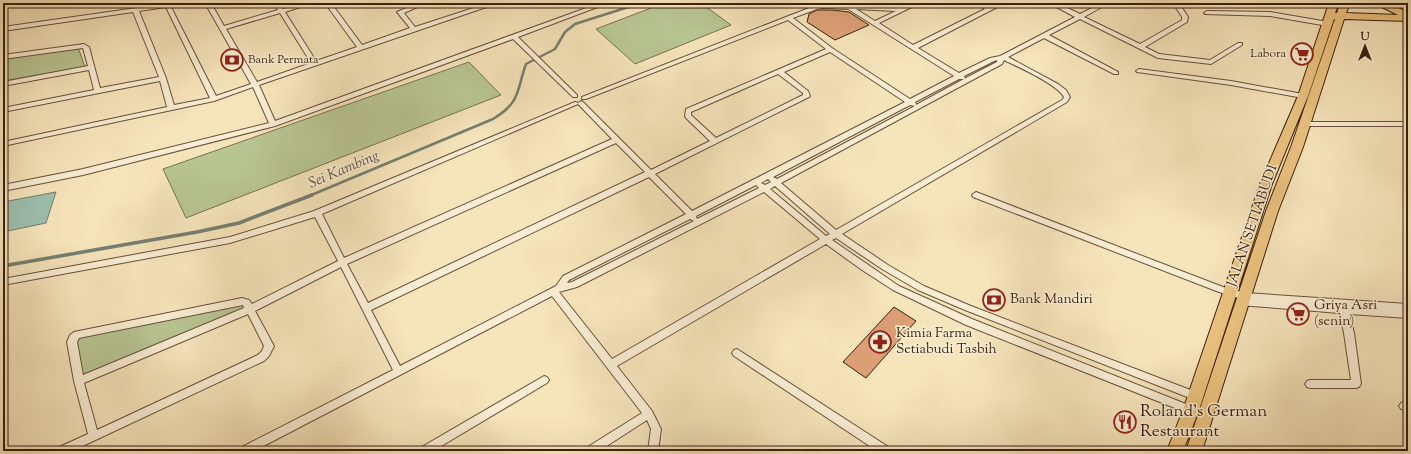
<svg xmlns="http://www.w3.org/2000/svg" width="1411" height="454" viewBox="0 0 1411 454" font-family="'Sorts Mill Goudy',serif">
<rect width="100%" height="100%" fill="#f6e4bb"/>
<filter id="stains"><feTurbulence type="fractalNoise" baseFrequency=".005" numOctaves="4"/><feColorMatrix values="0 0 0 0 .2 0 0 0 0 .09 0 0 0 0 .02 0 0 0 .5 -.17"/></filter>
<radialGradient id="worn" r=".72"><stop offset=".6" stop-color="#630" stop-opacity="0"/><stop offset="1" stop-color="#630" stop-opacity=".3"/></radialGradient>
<g fill="#b8c593" stroke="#7a7250">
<polygon points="664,3 701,3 731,25 635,64 596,29"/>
<polygon points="78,47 85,67 3,81 3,58"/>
<polygon points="469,62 501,95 186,218 163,169"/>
<polygon points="246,303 249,309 82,377 75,337"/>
</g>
<polygon fill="#9dbfb0" stroke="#767f6f" points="56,192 46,223 3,232 3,202"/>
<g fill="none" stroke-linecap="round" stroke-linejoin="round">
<path stroke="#767f6f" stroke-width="2.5" d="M309 196 493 119C521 102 516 92 526 64L555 49 565 32 575 24 641 3"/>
<polyline stroke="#767f6f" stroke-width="3.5" points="3,266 197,232 239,223 312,195"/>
</g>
<g fill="#dc9f75" stroke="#3b1f0d">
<polygon points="817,10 832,10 849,12 869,25 835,40 807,22 809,14"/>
<polygon points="894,307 916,321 866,378 843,362"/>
</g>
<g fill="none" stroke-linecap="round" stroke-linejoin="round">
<g stroke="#6a5038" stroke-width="2">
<g id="street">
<path d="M172 3H187L184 5 171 7 216 96 251 84 205 3H211L224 26 278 10 273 3H279L283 9 303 3H312L285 12 316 61 357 47 325 3H344L334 7 362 45 410 28 397 12 418 3H426L404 13 415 27 489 3H498L259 85 275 121 600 3H608L518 37 577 95V97H573L513 39 275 126 83 175 3 191V185L83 169 269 123 253 87 214 101 3 146V142L167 107 160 81 3 112V108L94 90 89 70 3 86V82L88 66 83 48 3 59V55L84 44 89 47 100 88 159 77 133 12 3 31V27ZM166 7 210 98 174 105 166 78 139 11ZM280 13 311 63 257 82 226 29Z"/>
<path d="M912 3H920L879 23 913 45 985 9 975 3H982L990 7 997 3H1005L918 48 959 73 990 58 1000 56 1075 17 1049 3H1057L1080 14 1102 3H1109L1084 17 1140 44 1182 20V17L1173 3H1179L1188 17 1187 22 1145 47 1159 54 1210 60 1238 43H1242V45L1211 64 1158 58 1080 19 1049 35 1118 72V74H1114L1044 38 1008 57 1058 84 1066 90 1070 97 1067 102 842 234 888 265 924 286 971 306 1201 394 1203 397 1201 400 1198 401 1195 400 965 310 918 290 882 269 836 238 832 240 899 286 972 319 1196 408 1198 411 1196 414 1193 415 1190 414 966 325 893 290 862 270 826 244 617 366 652 411 661 429 658 451H648L651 429 647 420 599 451H585L586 448 642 413 552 296 254 451H239L240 448 393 370 341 267 255 311 274 346 269 356 264 361 72 451H56L57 448 88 434 74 381 67 342 70 335 74 332 242 298 249 300 252 304 338 261 315 217 230 243 3 285V279L230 237 314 211 575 102 578 103 581 101 583 102 651 170 710 141 686 118 685 116 686 109 826 49 788 20 586 99H582V97L814 6 823 4 903 7ZM823 8 848 9 954 76 910 99 832 48 793 18 817 9ZM856 9 896 11 875 21ZM830 52 905 102 692 211 655 174 809 97 810 96 808 91 784 72ZM997 60V62L964 79 965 78 964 76 994 61ZM1004 60C1018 67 1057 84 1064 97L1062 100 836 230 781 183 1002 64ZM778 74 803 93V95L716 138 691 115V112ZM959 79H964L916 105V104L915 102ZM578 104 612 139 344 258 322 214ZM910 105 915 106 777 179 773 177ZM616 143 645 172 368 303 347 264ZM649 177 686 214 563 276 556 286 400 366 371 310ZM768 179 771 182 765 185 761 183ZM756 185 759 188 697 219 696 216ZM775 186 830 234 826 236 770 189ZM764 192 820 239 612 359 559 292 577 287ZM690 219 694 221 572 282 567 283 569 280ZM243 305 244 308 83 375 77 342 79 338ZM248 314 264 346 262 351 258 355 97 430 84 383Z"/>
<polygon points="1207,11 1270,12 1328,22 1331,24 1328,26 1270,16 1205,14 1204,13"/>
<polygon points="1139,69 1231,81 1303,94 1306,96 1303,98 1231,85 1137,72 1136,71"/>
<polygon points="1303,122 1408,122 1408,126 1303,126 1301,124"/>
<polygon points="976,192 1223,287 1245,293 1408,304 1408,318 1349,314 1354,333 1361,384 1359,387 1356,388 1310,388 1307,387 1305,384 1307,381 1310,380 1351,380 1344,333 1340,313 1239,305 1236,301 1239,298 1219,292 973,197 972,195"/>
<polygon points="737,349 890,448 891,451 877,451 734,356 732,353 734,350"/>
<polygon points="544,376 547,377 549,380 547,383 433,451 419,451 420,448"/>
<polygon points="1404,402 1408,402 1408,410 1401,409 1399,406 1401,403"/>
</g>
</g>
<g stroke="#3b1f0d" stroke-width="2">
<polygon id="primary" points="1329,3 1339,3 1335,13 1337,13 1340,3 1350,3 1346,13 1398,15 1374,3 1387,3 1405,11 1407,13 1405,15 1408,15 1408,21 1344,19 1303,147 1278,211 1202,451 1186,451 1266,211 1291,147 1335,19 1334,19 1308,96 1272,184 1199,410 1183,451 1167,451 1183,410 1260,184 1298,96"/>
</g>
<use href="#street" fill="#f9edd3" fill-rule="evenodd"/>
<use href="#primary" fill="#ebc27e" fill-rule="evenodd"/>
</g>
<defs>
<g id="supermarket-ring" transform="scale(1.15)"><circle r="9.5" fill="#f9edd3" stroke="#8f2418" stroke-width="1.5"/><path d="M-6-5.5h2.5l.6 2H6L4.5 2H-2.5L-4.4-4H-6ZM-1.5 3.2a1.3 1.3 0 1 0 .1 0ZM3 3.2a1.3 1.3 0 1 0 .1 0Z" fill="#8f2418"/></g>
<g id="bank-ring" transform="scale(1.15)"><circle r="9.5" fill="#f9edd3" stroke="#8f2418" stroke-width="1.5"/><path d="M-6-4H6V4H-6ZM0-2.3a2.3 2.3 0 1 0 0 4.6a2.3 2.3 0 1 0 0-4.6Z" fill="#8f2418"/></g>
<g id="pharmacy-ring" transform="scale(1.15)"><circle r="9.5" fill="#f9edd3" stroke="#8f2418" stroke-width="1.5"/><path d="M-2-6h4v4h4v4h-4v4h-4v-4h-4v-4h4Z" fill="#8f2418"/></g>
<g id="restaurant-ring" transform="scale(1.15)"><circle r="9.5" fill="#f9edd3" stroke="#8f2418" stroke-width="1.5"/><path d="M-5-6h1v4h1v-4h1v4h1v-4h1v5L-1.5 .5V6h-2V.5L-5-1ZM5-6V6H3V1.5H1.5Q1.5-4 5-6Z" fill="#8f2418"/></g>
</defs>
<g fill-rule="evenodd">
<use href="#supermarket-ring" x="1302" y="54"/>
<use href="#bank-ring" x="232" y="60"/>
<use href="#bank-ring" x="994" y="300"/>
<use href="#supermarket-ring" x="1298" y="314"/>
<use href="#pharmacy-ring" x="880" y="342"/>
<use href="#restaurant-ring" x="1125" y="422"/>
</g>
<g text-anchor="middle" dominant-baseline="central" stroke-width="3" stroke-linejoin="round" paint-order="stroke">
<g font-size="12" fill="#3b1f0d" stroke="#f9edd3" text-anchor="end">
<text x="1286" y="54">Labora</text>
<text x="248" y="60" text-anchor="start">Bank Permata</text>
</g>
<g font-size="14" fill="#3b1f0d" stroke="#f9edd3">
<text transform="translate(1253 226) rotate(-71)">JALAN SETIABUDI</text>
</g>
<g font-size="14" fill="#3b1f0d" stroke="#f9edd3" text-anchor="start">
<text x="1010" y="300">Bank Mandiri</text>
<text x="1314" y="306">Griya Asri<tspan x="1314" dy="16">(senin)</tspan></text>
<text x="896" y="334">Kimia Farma<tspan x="896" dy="16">Setiabudi Tasbih</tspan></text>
</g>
<g font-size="15" font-style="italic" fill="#584f3e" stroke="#f9edd3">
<text transform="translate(344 170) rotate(-23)">Sei Kambing</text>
</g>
<g font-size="17" fill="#3b1f0d" stroke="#f9edd3" text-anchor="start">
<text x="1140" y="412">Roland's German<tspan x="1140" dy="20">Restaurant</tspan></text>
</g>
</g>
<rect width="1411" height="454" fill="none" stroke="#f6e4bb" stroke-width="16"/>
<rect x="4" y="4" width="1403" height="446" fill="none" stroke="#3b1f0d" stroke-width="2"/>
<rect x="8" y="8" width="1395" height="438" fill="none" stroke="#3b1f0d"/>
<g transform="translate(1365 46)" stroke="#f9edd3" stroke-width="3" paint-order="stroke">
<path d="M0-3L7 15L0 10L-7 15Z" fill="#3b1f0d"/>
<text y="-6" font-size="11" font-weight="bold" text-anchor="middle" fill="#3b1f0d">U</text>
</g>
<rect width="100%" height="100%" filter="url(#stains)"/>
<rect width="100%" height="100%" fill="url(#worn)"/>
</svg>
